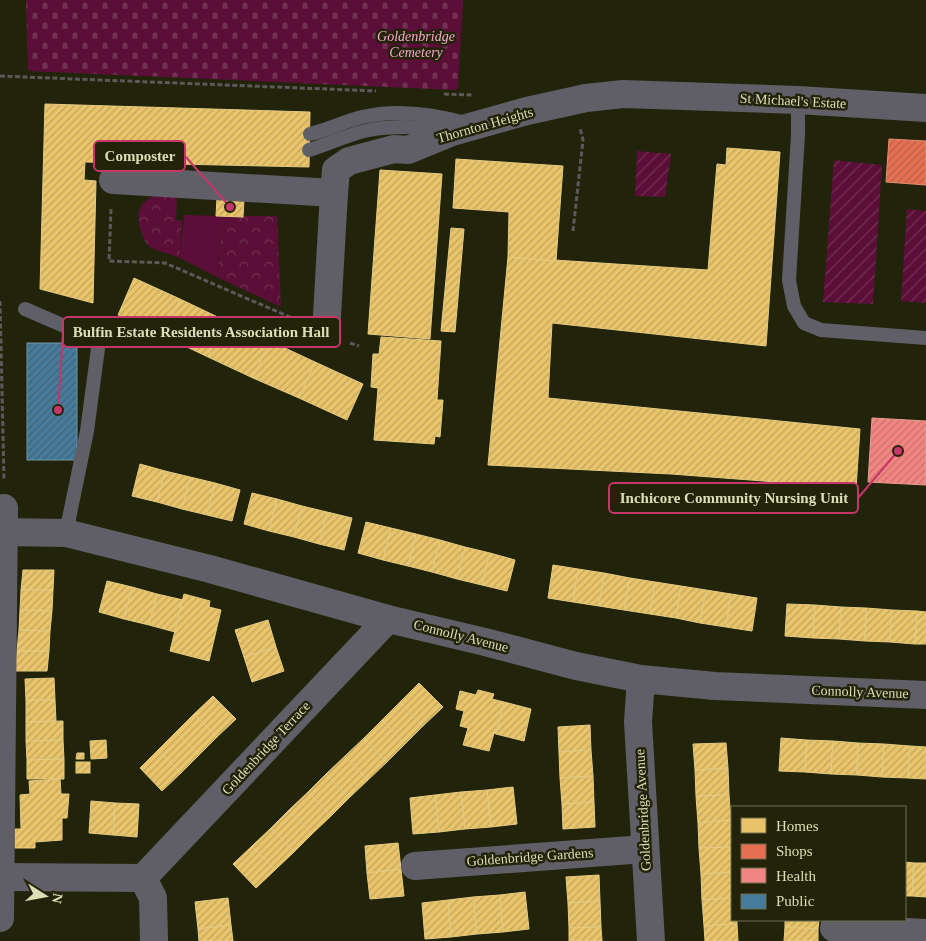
<svg xmlns="http://www.w3.org/2000/svg" width="926" height="941" viewBox="0 0 926 941" font-family="Georgia,serif">
<defs>
<pattern id="forest-crowns" width="20" height="18" patternUnits="userSpaceOnUse" patternTransform="scale(1.25)"><rect width="20" height="18" fill="#5b0e38"/><path d="M2 6a3 3 0 1 1 6 0M12 15a3 3 0 1 1 6 0" fill="none" stroke="#723153"/></pattern>
<pattern id="cemetery-stones" width="16" height="16" patternUnits="userSpaceOnUse" patternTransform="scale(1.25)"><rect width="16" height="16" fill="#5b0e38"/><path d="M2 7V4a2 2 0 0 1 4 0v3zM10 15v-3a2 2 0 0 1 4 0v3z" fill="#723153"/></pattern>
<pattern id="garden-furrows" width="10" height="10" patternUnits="userSpaceOnUse" patternTransform="scale(1.25)"><rect width="10" height="10" fill="#5b0e38"/><path d="M-1 1l2-2M0 10L10 0M9 11l2-2" fill="none" stroke="#723153"/></pattern>
<pattern id="homes-hatch" width="6" height="6" patternUnits="userSpaceOnUse" patternTransform="scale(1.25)"><rect width="6" height="6" fill="#e9c46a"/><path d="M-1 1l2-2M0 6l6-6M5 7l2-2" fill="none" stroke="#bfa45d"/></pattern>
<pattern id="shops-hatch" width="6" height="6" patternUnits="userSpaceOnUse" patternTransform="scale(1.25)"><rect width="6" height="6" fill="#e76f51"/><path d="M-1 1l2-2M0 6l6-6M5 7l2-2" fill="none" stroke="#b66249"/></pattern>
<pattern id="health-hatch" width="6" height="6" patternUnits="userSpaceOnUse" patternTransform="scale(1.25)"><rect width="6" height="6" fill="#f28482"/><path d="M-1 1l2-2M0 6l6-6M5 7l2-2" fill="none" stroke="#c6746f"/></pattern>
<pattern id="public-hatch" width="6" height="6" patternUnits="userSpaceOnUse" patternTransform="scale(1.25)"><rect width="6" height="6" fill="#457b9d"/><path d="M-1 1l2-2M0 6l6-6M5 7l2-2" fill="none" stroke="#446574"/></pattern>
</defs>
<rect width="100%" height="100%" fill="#22230b"/>
<g fill="url(#forest-crowns)">
<path d="M155 195 177 197 176 220 182 221 180 258C171 254 159 252 150 247 146 244 144 239 142 234 136 215 136 205 155 195Z"/>
<polygon points="223,216 277,216 281,307 217,277"/>
</g>
<polygon fill="url(#cemetery-stones)" points="26,0 463,0 458,88 455,90 29,71 28,69"/>
<g fill="url(#garden-furrows)">
<polygon points="637,151 671,154 665,197 635,196"/>
<polygon points="834,160 882,165 873,304 823,302"/>
<polygon points="907,209 926,211 926,303 901,301"/>
</g>
<polygon fill="#5b0e38" points="184,215 223,216 217,277 180,258"/>
<g fill="url(#homes-hatch)" stroke="#e5cc81">
<polygon points="45,104 310,112 309,167 85,162 84,180 96,181 93,303 40,289"/>
<polygon points="727,148 780,152 766,346 552,323 548,398 860,429 856,488 671,474 488,465 508,257 708,270 717,164 726,165"/>
<polygon points="456,159 563,166 556,261 508,257 509,212 453,208"/>
<polygon points="380,170 442,174 430,339 368,334"/>
<polygon points="217,198 244,199 243,217 216,216"/>
<polygon points="451,228 464,229 455,332 441,331"/>
<polygon points="134,278 180,299 164,336 118,315"/>
<polygon points="180,299 224,320 208,357 164,336"/>
<polygon points="224,320 270,341 253,378 208,357"/>
<polygon points="381,337 441,341 437,400 443,400 440,437 435,436 434,444 374,440 378,388 371,387 373,354 379,354"/>
<polygon points="270,341 315,362 299,398 253,378"/>
<polygon points="315,362 363,384 347,420 299,398"/>
<polygon points="140,464 165,471 157,502 132,496"/>
<polygon points="165,471 190,477 182,509 157,502"/>
<polygon points="190,477 215,483 207,515 182,509"/>
<polygon points="215,483 240,490 232,521 207,515"/>
<polygon points="252,493 277,499 269,531 244,524"/>
<polygon points="277,499 302,506 294,537 269,531"/>
<polygon points="302,506 327,512 319,544 294,537"/>
<polygon points="327,512 352,518 344,550 319,544"/>
<polygon points="366,522 391,528 383,560 358,553"/>
<polygon points="391,528 416,534 408,566 383,560"/>
<polygon points="416,534 440,540 432,572 408,566"/>
<polygon points="440,540 465,547 457,579 432,572"/>
<polygon points="465,547 490,553 482,585 457,579"/>
<polygon points="490,553 515,560 507,591 482,585"/>
<polygon points="553,565 578,569 573,602 548,598"/>
<polygon points="578,569 604,573 599,606 573,602"/>
<polygon points="23,570 54,570 53,590 21,590"/>
<polygon points="604,573 630,578 624,610 599,606"/>
<polygon points="630,578 655,582 650,614 624,610"/>
<polygon points="107,581 132,587 124,619 99,612"/>
<polygon points="655,582 681,586 676,618 650,614"/>
<polygon points="681,586 706,590 700,623 676,618"/>
<polygon points="132,587 157,594 149,625 124,619"/>
<polygon points="21,590 53,590 52,611 20,610"/>
<polygon points="706,590 731,594 726,627 700,623"/>
<polygon points="157,594 183,600 175,632 149,625"/>
<polygon points="184,594 210,601 209,607 221,610 209,661 170,651"/>
<polygon points="731,594 757,598 752,631 726,627"/>
<polygon points="787,604 815,605 813,638 785,636"/>
<polygon points="815,605 841,607 839,639 813,638"/>
<polygon points="841,607 866,608 865,641 839,639"/>
<polygon points="866,608 892,610 890,642 865,641"/>
<polygon points="20,610 52,611 50,631 19,630"/>
<polygon points="892,610 917,611 915,644 890,642"/>
<polygon points="917,611 926,612 926,644 915,644"/>
<polygon points="268,620 276,647 244,657 235,630"/>
<polygon points="19,630 50,631 49,651 17,651"/>
<polygon points="276,647 284,671 252,682 244,657"/>
<polygon points="17,651 49,651 47,671 16,671"/>
<polygon points="54,678 55,700 26,700 25,679"/>
<polygon points="419,683 443,707 423,726 400,702"/>
<polygon points="478,690 494,694 492,699 504,702 496,734 494,733 489,751 463,745 468,728 460,726 464,711 456,709 460,691 476,695"/>
<polygon points="213,696 236,719 217,737 194,714"/>
<polygon points="26,700 55,700 56,721 26,722"/>
<polygon points="400,702 423,726 405,744 382,720"/>
<polygon points="504,702 531,709 524,741 496,734"/>
<polygon points="194,714 217,737 199,755 176,732"/>
<polygon points="382,720 405,744 387,762 364,738"/>
<polygon points="63,721 63,740 26,741 26,722"/>
<polygon points="590,725 591,750 559,752 558,727"/>
<polygon points="176,732 199,755 181,773 158,750"/>
<polygon points="364,738 387,762 368,780 345,756"/>
<polygon points="781,738 807,740 805,772 779,771"/>
<polygon points="63,740 64,759 27,760 26,741"/>
<polygon points="106,740 107,758 91,759 90,741"/>
<polygon points="807,740 833,741 831,774 805,772"/>
<polygon points="833,741 858,743 857,775 831,774"/>
<polygon points="726,743 728,768 695,770 693,744"/>
<polygon points="858,743 884,744 882,777 857,775"/>
<polygon points="884,744 910,746 908,778 882,777"/>
<polygon points="910,746 926,747 926,779 908,778"/>
<polygon points="158,750 181,773 162,791 140,768"/>
<polygon points="591,750 593,776 560,778 559,752"/>
<polygon points="77,753 84,753 84,759 76,759"/>
<polygon points="345,756 368,780 349,798 326,774"/>
<polygon points="64,759 64,779 27,779 27,760"/>
<rect x="76" y="762" width="14" height="11"/>
<polygon points="728,768 729,795 696,796 695,770"/>
<polygon points="326,774 349,798 331,816 308,792"/>
<polygon points="593,776 594,802 562,804 560,778"/>
<polygon points="60,779 61,794 69,794 67,818 62,818 62,840 35,842 35,848 15,848 15,829 21,829 20,795 30,794 29,781"/>
<polygon points="513,787 517,824 491,827 487,790"/>
<polygon points="487,790 491,827 465,829 461,792"/>
<polygon points="308,792 331,816 312,834 289,810"/>
<polygon points="461,792 465,829 439,832 435,795"/>
<polygon points="435,795 439,832 413,834 410,798"/>
<polygon points="729,795 731,820 698,823 696,796"/>
<polygon points="91,801 115,803 113,835 89,833"/>
<polygon points="594,802 595,827 563,829 562,804"/>
<polygon points="115,803 139,804 137,837 113,835"/>
<polygon points="289,810 312,834 294,852 271,828"/>
<polygon points="731,820 732,847 699,848 698,823"/>
<polygon points="271,828 294,852 275,870 252,846"/>
<polygon points="398,843 401,869 367,873 365,846"/>
<polygon points="252,846 275,870 256,888 233,864"/>
<polygon points="732,847 732,872 701,874 699,848"/>
<polygon points="905,862 914,863 912,896 905,896"/>
<polygon points="914,863 926,863 926,897 912,896"/>
<polygon points="401,869 404,896 370,899 367,873"/>
<polygon points="732,872 732,898 702,900 701,874"/>
<polygon points="599,875 600,901 568,903 566,877"/>
<polygon points="525,892 529,929 503,932 500,895"/>
<polygon points="500,895 503,932 477,934 473,897"/>
<polygon points="473,897 477,934 451,937 448,900"/>
<polygon points="228,898 231,925 198,929 195,902"/>
<polygon points="732,898 732,920 737,920 737,924 704,926 702,900"/>
<polygon points="448,900 451,937 425,939 422,903"/>
<polygon points="600,901 601,927 569,928 568,903"/>
<polygon points="785,920 819,920 818,929 785,927"/>
<polygon points="737,924 738,941 705,941 704,926"/>
<polygon points="231,925 233,941 199,941 198,929"/>
<polygon points="601,927 602,941 569,941 569,928"/>
<polygon points="785,927 818,929 818,941 784,941"/>
</g>
<polygon fill="url(#shops-hatch)" stroke="#e39170" points="889,139 926,141 926,185 886,182"/>
<polygon fill="url(#health-hatch)" stroke="#eb9f92" points="872,418 926,421 926,485 868,482"/>
<rect fill="url(#public-hatch)" stroke="#7299a5" x="27" y="343" width="50" height="117"/>
<g fill="none" stroke-linecap="round" stroke-linejoin="round">
<g stroke="#5c5a59" stroke-width="3" stroke-dasharray="5 2.5" stroke-linecap="butt">
<polyline points="0,76 376,91"/>
<polyline points="444,94 473,95"/>
<polyline points="111,209 109,261 165,263 299,321"/>
<polyline points="573,231 583,140 580,128"/>
<polyline points="0,301 4,480"/>
<polyline points="350,343 359,346"/>
</g>
<g stroke="#605e66" stroke-width="14">
<polyline points="798,100 798,135 789,280 794,306 804,323 821,330 926,338"/>
<path d="M310 134C328 130 345 121 362 117 396 109 433 114 465 123"/>
<path d="M309 150C329 144 349 134 369 130 390 126 423 126 444 130"/>
<polyline points="25,309 99,341 87,431 66,533"/>
</g>
<g stroke="#605e66" stroke-width="28">
<polyline points="113,180 334,193"/>
<polyline points="326,333 334,193 336,170 349,161 394,149 408,150 452,132 527,111 586,98 623,94 798,100 926,108"/>
<polyline points="3,532 66,533 210,569 388,619 485,642 576,666 641,679 715,686 926,695"/>
<polyline points="641,679 638,722 651,941"/>
<polyline points="415,866 645,849"/>
<polyline points="1,877 143,878 388,619"/>
<polyline points="143,878 153,898 154,941"/>
<polyline points="0,918 4,508"/>
<polyline points="834,928 926,933"/>
</g>
</g>
<g text-anchor="middle" dominant-baseline="central" stroke-width="5" stroke-linejoin="round" paint-order="stroke">
<g font-size="14" font-style="italic" fill="#f8a8cc" stroke="#222309">
<text x="416" y="36">Goldenbridge<tspan x="416" dy="16">Cemetery</tspan></text>
</g>
<g font-size="14" fill="#dbdfb7" stroke="#222309">
<text transform="translate(793 101) rotate(3)">St Michael's Estate</text>
<text transform="translate(485 125) rotate(-16)">Thornton Heights</text>
<text transform="translate(461 636) rotate(14)">Connolly Avenue</text>
<text transform="translate(860 692) rotate(2)">Connolly Avenue</text>
<text transform="translate(266 748) rotate(-47)">Goldenbridge Terrace</text>
<text transform="translate(643 810) rotate(-93)">Goldenbridge Avenue</text>
<text transform="translate(530 857) rotate(-4)">Goldenbridge Gardens</text>
</g>
</g>
<path fill="none" stroke="#c63669" stroke-width="2" d="M230 207L185 156M58 410L63 332M898 451L858 498"/>
<g fill="#c63669" stroke="#222309" stroke-width="2">
<circle cx="230" cy="207" r="5"/>
<circle cx="58" cy="410" r="5"/>
<circle cx="898" cy="451" r="5"/>
</g>
<g fill="#222309" stroke="#c63669" stroke-width="2">
<rect x="94" y="141" width="91" height="30" rx="5"/>
<rect x="63" y="317" width="277" height="30" rx="5"/>
<rect x="609" y="483" width="249" height="30" rx="5"/>
</g>
<g font-size="15" text-anchor="middle" font-weight="bold" fill="#dbdfb7">
<text x="140" y="161">Composter</text>
<text x="201" y="337">Bulfin Estate Residents Association Hall</text>
<text x="734" y="503">Inchicore Community Nursing Unit</text>
</g>
<rect x="731" y="806" width="175" height="115" fill="#222309" stroke="#6c6e4f"/>
<rect x="741" y="818" width="25" height="15" fill="#e9c46a" stroke="#6c6e4f"/>
<text x="776" y="831" font-size="15" fill="#dbdfb7">Homes</text>
<rect x="741" y="844" width="25" height="15" fill="#e76f51" stroke="#6c6e4f"/>
<text x="776" y="856" font-size="15" fill="#dbdfb7">Shops</text>
<rect x="741" y="868" width="25" height="15" fill="#f28482" stroke="#6c6e4f"/>
<text x="776" y="881" font-size="15" fill="#dbdfb7">Health</text>
<rect x="741" y="894" width="25" height="15" fill="#457b9d" stroke="#6c6e4f"/>
<text x="776" y="906" font-size="15" fill="#dbdfb7">Public</text>
<g transform="translate(45 896) rotate(101)" stroke="#222309" stroke-width="4" paint-order="stroke">
<path d="M0-4L9 19L0 12L-9 19Z" fill="#dbdfb7"/>
<text y="-8" font-size="14" font-weight="bold" text-anchor="middle" fill="#dbdfb7">N</text>
</g>
</svg>
